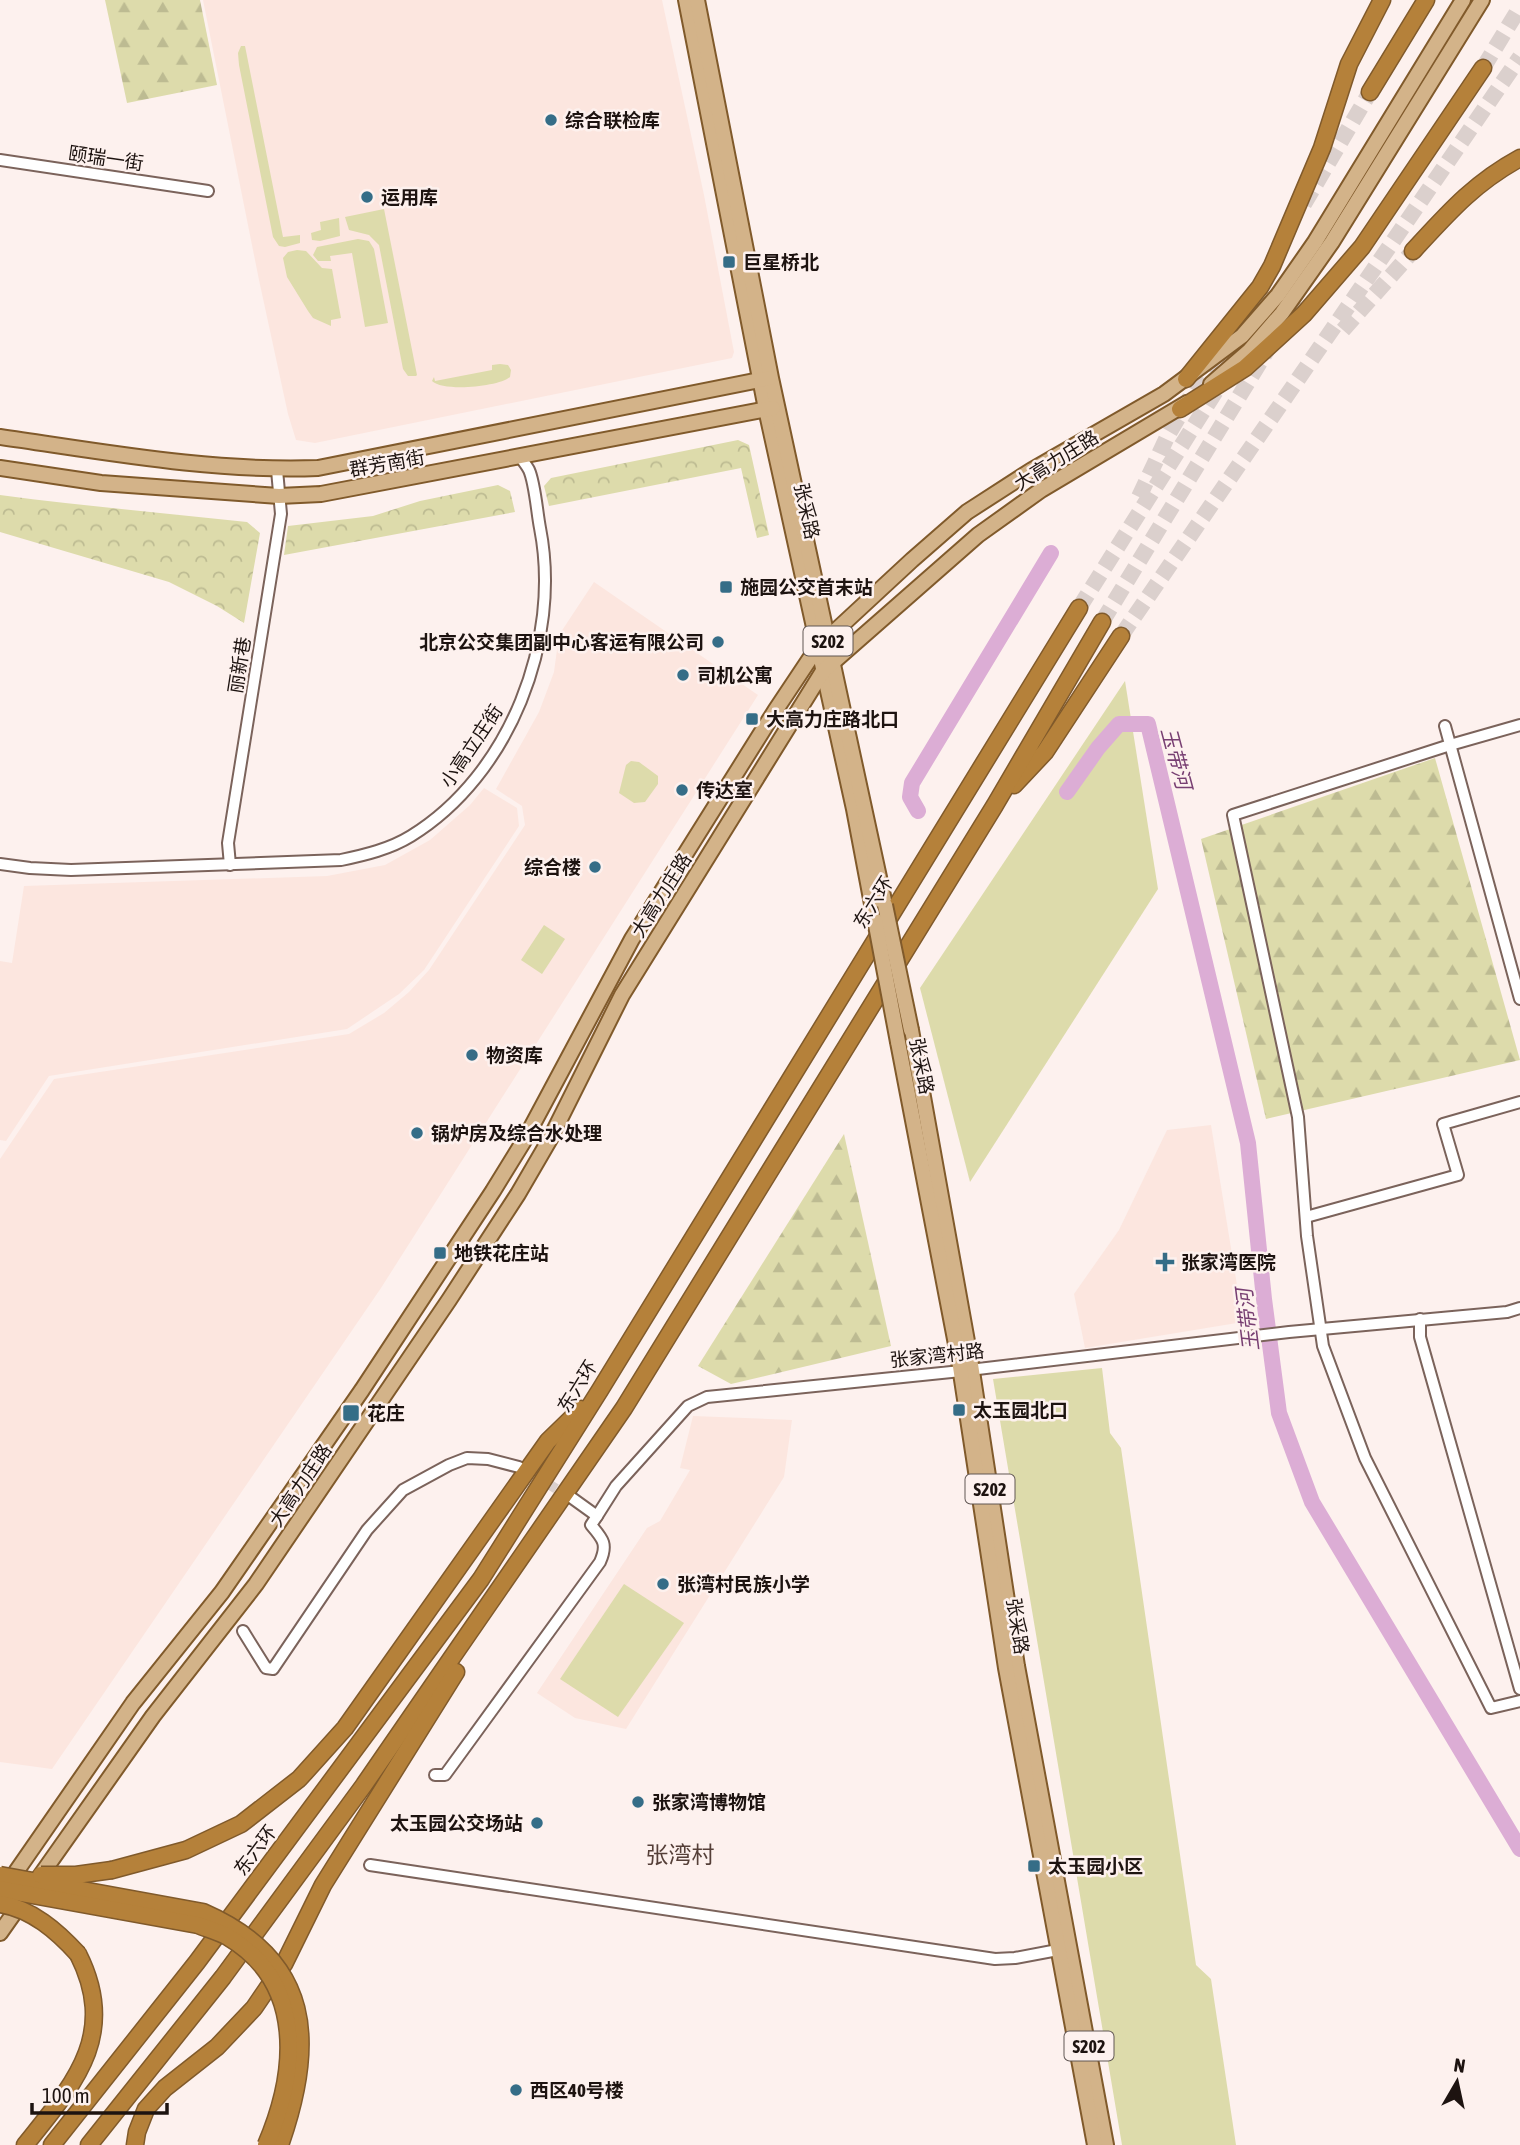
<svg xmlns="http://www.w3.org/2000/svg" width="1520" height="2145" viewBox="0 0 1520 2145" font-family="'Asap Condensed','Noto Sans SC',sans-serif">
<defs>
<pattern id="forest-firs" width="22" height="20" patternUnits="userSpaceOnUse" patternTransform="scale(1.75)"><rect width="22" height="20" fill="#dddbab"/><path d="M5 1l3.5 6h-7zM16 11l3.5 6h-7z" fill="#bdbb92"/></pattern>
<pattern id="park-crowns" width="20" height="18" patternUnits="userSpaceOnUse" patternTransform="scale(1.75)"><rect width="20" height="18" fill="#dddbab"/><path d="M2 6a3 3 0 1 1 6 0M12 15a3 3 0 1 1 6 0" fill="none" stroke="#bdbb92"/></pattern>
</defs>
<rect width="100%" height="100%" fill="#fdf1ee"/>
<g fill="#fce6df">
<polygon points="203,0 662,0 704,195 734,352 732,358 315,443 296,440 288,414 259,280"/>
<polygon points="594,582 758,695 381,1288 52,1769 0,1762 0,1159 54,1079 349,1034 384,1013 409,992 429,970 525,825 522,806 496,789 539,712 554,672 559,635"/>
<polygon points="484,788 517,808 519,826 424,970 399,994 347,1029 49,1076 6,1141 0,1140 0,961 12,963 24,886 327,876 385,865 430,840 470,805"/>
<polygon points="1211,1125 1243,1322 1085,1348 1074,1294 1119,1230 1167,1130"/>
<polygon points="693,1416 792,1420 784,1477 626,1729 575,1718 537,1693 647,1528 660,1521 690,1470 680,1468"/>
</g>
<g fill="#dddbab">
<polygon points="241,46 245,46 283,237 300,235 300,243 285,247 279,246 273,237 239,65 238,53"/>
<polygon points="384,209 417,375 416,376 408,376 403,369 379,245 369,235 349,230 345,217"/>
<polygon points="339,218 340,236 320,241 312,240 311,233 321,230 320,222"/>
<polygon points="358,239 369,241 374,249 388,323 365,327 352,253 330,256 331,261 318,261 313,255 317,247"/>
<polygon points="297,250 306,251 322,268 332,269 341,318 331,320 331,326 313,318 308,311 287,277 283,258 288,252"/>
<path d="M500 364 508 365 511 370 510 377C498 387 443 392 432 381L434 377 435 381 492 370V365Z"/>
<polygon points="1125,681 1158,889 970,1182 920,988"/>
<polygon points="631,761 639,762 658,776 658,784 645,802 634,803 619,793 626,765"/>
<polygon points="544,925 565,939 542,974 521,960"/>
<polygon points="1102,1368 1110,1433 1121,1448 1196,1965 1211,1979 1236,2145 1122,2145 993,1379"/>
<polygon points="624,1584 684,1623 618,1717 560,1679"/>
</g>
<g fill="url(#forest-firs)">
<polygon points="105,0 200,0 217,85 127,103"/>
<polygon points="1435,758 1520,1060 1266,1119 1201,839"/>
<polygon points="844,1134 891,1346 731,1384 698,1366"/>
</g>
<g fill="url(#park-crowns)">
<polygon points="738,440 749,445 769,535 757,538 741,468 549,506 544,486 551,478"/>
<polygon points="498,485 510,491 515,512 284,555 288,526 373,516 420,501"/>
<path d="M0 495C82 506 165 513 247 522L260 533 244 623 217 606 169 582 0 532Z"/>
</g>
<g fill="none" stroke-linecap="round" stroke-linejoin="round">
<g stroke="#dcadd5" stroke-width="16">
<polyline points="1067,792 1098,748 1119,724 1148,724 1248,1143 1264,1299 1279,1413 1312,1502 1520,1849"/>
<polyline points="918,811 910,797 912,783 1051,553"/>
</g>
<polyline stroke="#dbd0cd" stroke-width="10" stroke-dasharray="10 5" stroke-linecap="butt" points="522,1468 568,1496"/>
<g stroke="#dbd0cd" stroke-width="16" stroke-dasharray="16 8" stroke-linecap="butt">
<polyline points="1483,68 1520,7"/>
<polyline points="1304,204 1370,92"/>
<polyline points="1343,330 1413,251"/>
<polyline points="1139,497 1168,435 1216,353"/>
<polyline points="1079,608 1221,383"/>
<polyline points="1102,622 1299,298"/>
<polyline points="1121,636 1520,57"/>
</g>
<g stroke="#7b635b" stroke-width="14">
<g id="minor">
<polyline points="0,160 208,191"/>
<polyline points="1520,725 1450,745 1233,815 1298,1117 1307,1236 1323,1346 1365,1458 1491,1708 1520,1701"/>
<polyline points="1445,726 1520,999"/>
<path d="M0 864 30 868 71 870 341 860C365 855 390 849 411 836 510 775 562 640 540 528 537 513 535 483 529 470 527 466 523 461 520 457"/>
<polyline points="230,865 228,843 281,514 277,470"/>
<polyline points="1306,1217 1458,1175 1443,1124 1520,1102"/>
<polyline points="1420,1319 1420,1337 1520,1689"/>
<polyline points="572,1498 597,1516 616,1486 688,1406 707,1397 961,1371 1289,1332 1507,1312 1520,1308"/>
<polyline points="243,1631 266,1668 273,1669 367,1530 403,1490 449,1465 467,1458 488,1459 519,1467"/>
<path d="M435 1775H445L600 1562C608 1544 603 1539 591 1525L597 1516"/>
<polyline points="370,1865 995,1959 1015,1958 1063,1949"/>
</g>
</g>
<g stroke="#805a2b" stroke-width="18">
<g id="major">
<polyline points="686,0 766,409 854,809 875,920"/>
<polyline points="697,0 771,378 885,905"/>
<polyline points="1211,384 1249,351 1282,313 1332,242 1482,0"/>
<path d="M0 437C105 452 212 472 318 468L770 378"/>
<polyline points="0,468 101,483 279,496 321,494 773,408"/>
<polyline points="911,1030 970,1358 1017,1666 1106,2145"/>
<polyline points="898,1042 959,1360 1006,1668 1095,2145"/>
<polyline points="7,1885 133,1703 222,1592 362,1390 493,1191 525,1139 632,939 775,711 817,648 912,560 967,512 1032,470 1164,394 1242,336 1278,295 1315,242 1463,0"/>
<polyline points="0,1933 153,1716 256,1584 449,1300 518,1194 550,1139 622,995 823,671 978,535 1041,490 1187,403"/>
</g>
</g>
<g stroke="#805a2b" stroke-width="19">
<g id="highway">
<polyline points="1370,92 1426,0"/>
<path d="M1413 251C1448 213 1474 183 1520 158"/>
<polyline points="1186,379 1260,287 1272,266 1322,148 1349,64 1382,0"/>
<polyline points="1180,409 1245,368 1304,314 1362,247 1483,68"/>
<polyline points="1014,785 1045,752 1121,636"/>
<polyline points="112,1870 186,1850 241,1824 299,1779 345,1728 548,1441 581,1409"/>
<path d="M25 2145C74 2084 119 2035 78 1954"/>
<polyline points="52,2145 197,1962 481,1579 600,1390 1079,608"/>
<polyline points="89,2145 223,1977 364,1785 624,1408 995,805 1102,622"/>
<polyline points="135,2145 137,2132 146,2109 165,2088 217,2047 254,2008 284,1964 323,1885 456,1672"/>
</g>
</g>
<use href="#minor" stroke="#fff" stroke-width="10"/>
<use href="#major" stroke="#d3b389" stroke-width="14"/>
<use href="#highway" stroke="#b5813a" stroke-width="16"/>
<g stroke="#805a2b" stroke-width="18" stroke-linecap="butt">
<g id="major-bridge">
<polyline points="885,905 911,1030"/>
<polyline points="875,920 898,1042"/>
</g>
</g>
<g stroke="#805a2b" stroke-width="19" stroke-linecap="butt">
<g id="highway-bridge">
<path d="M0 1875 203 1912C313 1960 316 2043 280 2145"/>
<polyline points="41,1875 76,1875 112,1870"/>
<path d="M0 1889 198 1925C208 1929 219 1932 228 1937 306 1983 297 2073 266 2145"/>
<path d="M0 1904C32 1909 57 1931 78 1954"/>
</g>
</g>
<use href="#major-bridge" stroke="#d3b389" stroke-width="14"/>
<use href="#highway-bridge" stroke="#b5813a" stroke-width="16"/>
</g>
<g fill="#356d87" stroke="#fdf1ee" stroke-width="2.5">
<circle cx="551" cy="120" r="7"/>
<circle cx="367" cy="197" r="7"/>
<rect x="722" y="255" width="14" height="14" rx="3.5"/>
<rect x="719" y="580" width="14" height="14" rx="3.5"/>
<circle cx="718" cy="642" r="7"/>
<circle cx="683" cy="675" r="7"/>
<rect x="745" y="712" width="14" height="14" rx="3.5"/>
<circle cx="682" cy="790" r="7"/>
<circle cx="595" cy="867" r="7"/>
<circle cx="472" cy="1055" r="7"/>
<circle cx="417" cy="1133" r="7"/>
<rect x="433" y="1246" width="14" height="14" rx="3.5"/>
<path d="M1161.5 1251.5h7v7h7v7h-7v7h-7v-7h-7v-7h7z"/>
<rect x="952" y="1403" width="14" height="14" rx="3.5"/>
<rect x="342" y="1404" width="18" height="18" rx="3.5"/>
<circle cx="663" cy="1584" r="7"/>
<circle cx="638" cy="1802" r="7"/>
<circle cx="537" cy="1823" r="7"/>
<rect x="1027" y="1859" width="14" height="14" rx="3.5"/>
<circle cx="516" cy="2090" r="7"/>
</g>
<g text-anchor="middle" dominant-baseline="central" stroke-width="5" stroke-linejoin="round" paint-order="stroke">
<g fill="#fdf1ee" stroke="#605653" stroke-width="2">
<rect x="803.5" y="626.5" width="49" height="29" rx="5"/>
<rect x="965.5" y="1474.5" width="49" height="29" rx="5"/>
<rect x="1064.5" y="2031.5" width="49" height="29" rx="5"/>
</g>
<g font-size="18" font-weight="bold" fill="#1d1310">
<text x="828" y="641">S202</text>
<text x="990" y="1489">S202</text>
<text x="1089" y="2046">S202</text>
</g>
<g font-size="19" font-weight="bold" fill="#1d1310" stroke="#fdf1ee" text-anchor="start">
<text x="565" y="120">综合联检库</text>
<text x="381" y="197">运用库</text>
<text x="743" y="262">巨星桥北</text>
<text x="740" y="587">施园公交首末站</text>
<text x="704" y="642" text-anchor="end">北京公交集团副中心客运有限公司</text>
<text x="697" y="675">司机公寓</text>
<text x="766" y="719">大高力庄路北口</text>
<text x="696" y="790">传达室</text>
<text x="581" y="867" text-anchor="end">综合楼</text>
<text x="486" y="1055">物资库</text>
<text x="431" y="1133">锅炉房及综合水处理</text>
<text x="454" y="1253">地铁花庄站</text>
<text x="1181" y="1262">张家湾医院</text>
<text x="973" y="1410">太玉园北口</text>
<text x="367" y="1413">花庄</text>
<text x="677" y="1584">张湾村民族小学</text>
<text x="652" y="1802">张家湾博物馆</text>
<text x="523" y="1823" text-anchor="end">太玉园公交场站</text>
<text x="1048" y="1866">太玉园小区</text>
<text x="530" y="2090">西区40号楼</text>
</g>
<g font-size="19" fill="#1d1310" stroke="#fdf1ee">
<text transform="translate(106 158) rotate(8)">颐瑞一街</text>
<text transform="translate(1056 460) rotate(-32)">大高力庄路</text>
<text transform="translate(387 463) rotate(-10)">群芳南街</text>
<text transform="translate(807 511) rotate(78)">张采路</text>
<text transform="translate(239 665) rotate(-81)">丽新巷</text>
<text transform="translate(471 746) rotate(-56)">小高立庄街</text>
<text transform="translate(661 895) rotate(-58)">大高力庄路</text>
<text transform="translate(873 902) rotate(-58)">东六环</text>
<text transform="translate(922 1066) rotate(79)">张采路</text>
<text transform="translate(937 1355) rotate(-6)">张家湾村路</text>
<text transform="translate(577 1386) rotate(-58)">东六环</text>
<text transform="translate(300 1485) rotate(-56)">大高力庄路</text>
<text transform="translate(1018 1626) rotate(81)">张采路</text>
<text transform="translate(255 1850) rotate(-53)">东六环</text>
</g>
<g font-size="21" font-style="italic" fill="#783f72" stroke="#fdf1ee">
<text transform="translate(1177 758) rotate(75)">玉带河</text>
<text transform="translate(1247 1320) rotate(-97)">玉带河</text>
</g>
<g font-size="23" fill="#553f38" stroke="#fdf1ee">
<text x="680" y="1855">张湾村</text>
</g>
</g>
<g transform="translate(1457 2082) rotate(9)" stroke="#fdf1ee" stroke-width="5" paint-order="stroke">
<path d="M0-5L12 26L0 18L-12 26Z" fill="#1d1310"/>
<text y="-10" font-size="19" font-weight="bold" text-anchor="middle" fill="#1d1310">N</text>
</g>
<path d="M32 2103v10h135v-10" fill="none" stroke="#1d1310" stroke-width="3.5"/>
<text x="42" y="2103" font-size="21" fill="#1d1310" stroke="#fdf1ee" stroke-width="5" paint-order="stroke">100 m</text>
</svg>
